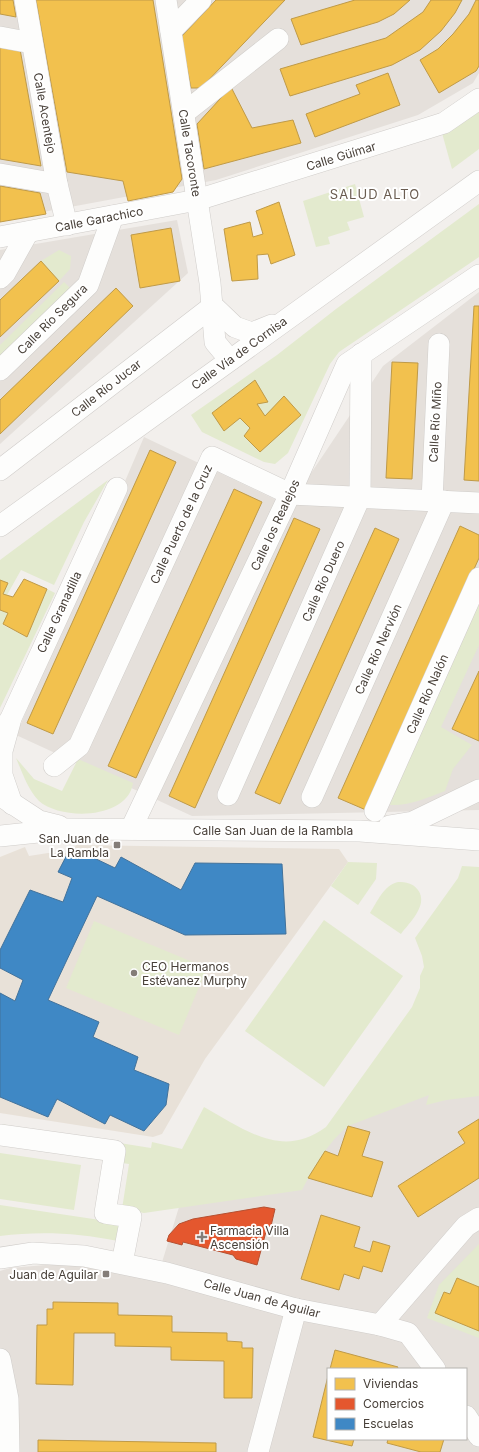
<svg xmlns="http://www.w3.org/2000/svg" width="479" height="1452" viewBox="0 0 479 1452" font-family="Inter,sans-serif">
<rect width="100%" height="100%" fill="#f2efec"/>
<g fill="#e5e0db" fill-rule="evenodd">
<polygon points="0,0 479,0 479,73 473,83 418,115 216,180 0,220"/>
<polygon points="177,220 188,273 0,444 0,250"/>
<polygon points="479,292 479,810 192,816 16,735 144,437 289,506 383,366"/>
<path d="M479 1061V1452H0V1271L10 1268 69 1263 159 1272 183 1194 277 1171 341 1116ZM328 1369H466V1439H328Z"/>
</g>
<polygon fill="#e8e1d8" points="76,845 339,849 348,862 205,1059 162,1134 153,1137 0,1113 0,857 25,847 29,856 48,853 72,853"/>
<g fill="#e3eace">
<polygon points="479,106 479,149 452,169 442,133"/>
<polygon points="355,184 364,217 347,222 350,230 328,237 330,244 316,247 303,201"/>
<polygon points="479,204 479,257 339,352 330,364 288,453 275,464 264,462 202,432 191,415 277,355 336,309"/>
<polygon points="59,250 71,256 70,269 59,281 41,261"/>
<polygon points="64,282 71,289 0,359 0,345"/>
<polygon points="108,480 84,522 54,585 21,570 7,595 3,594 8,583 0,580 0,560"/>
<path d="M479 588V645L441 727 472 745 453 769 445 791C424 799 405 808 382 804Z"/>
<polygon points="47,589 55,593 0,708 0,610 8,613 3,625 27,637"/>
<path d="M16 758 34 779 62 791 78 759 133 783C128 819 62 821 39 801 28 790 22 772 16 758Z"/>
<polygon points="348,862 377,863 376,879 358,905 331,886"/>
<path d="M462 866 479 867V1096L446 1100 426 1105 429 1095 348 1126C328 1142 314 1167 302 1190L144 1213 122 1209 129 1164 0 1145V1124L151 1148 152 1142 182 1149 204 1107C244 1129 282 1160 326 1127L412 1007 420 988V976L424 967 422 956 415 938 458 878Z"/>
<path d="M398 882C406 882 413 883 418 890 429 905 409 923 401 934L370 913C377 902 384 885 398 882Z"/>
<polygon points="324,920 403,976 324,1087 245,1031"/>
<polygon points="94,921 207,968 179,1035 66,988"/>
<polygon points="0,1153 81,1165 74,1210 0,1199"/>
<path d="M0 1205 120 1223 118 1241C78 1233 40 1231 0 1236Z"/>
<polygon points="479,1244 479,1338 427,1318 439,1285"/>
</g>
<g fill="#f2c14e" stroke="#bf9a48">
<polygon points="0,0 13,0 16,17 0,14"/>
<polygon points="36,0 153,0 182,179 173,192 128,201 123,181 67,172"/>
<polygon points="216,0 285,0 201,88 191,88 181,37"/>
<polygon points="355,0 410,0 394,14 378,22 301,45 291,19"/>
<polygon points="431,0 462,0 455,13 441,31 420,50 392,65 290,96 280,69 386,38 423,12"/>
<polygon points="476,0 479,0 479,66 476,71 439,93 420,60 438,49 453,34 469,14"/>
<polygon points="0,44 20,49 41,166 0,159"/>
<polygon points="388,73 400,105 315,137 306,114 360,94 356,85"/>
<polygon points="231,87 252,128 293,120 301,143 204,169 197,124"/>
<polygon points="0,186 40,193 46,214 0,222"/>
<polygon points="279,202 295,255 271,264 268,254 257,255 258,279 232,281 224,229 250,222 253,237 263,234 256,211"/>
<polygon points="171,228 180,281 140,288 131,235"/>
<polygon points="41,261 59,281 0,337 0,300"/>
<polygon points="116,288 133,306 0,434 0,400"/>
<polygon points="474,306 479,306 479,481 464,480"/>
<polygon points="392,362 418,363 412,479 386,478"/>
<polygon points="255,380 268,402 257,404 265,416 284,396 301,415 260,452 244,436 250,428 240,418 224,431 212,413"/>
<polygon points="150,450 176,462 53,734 27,723"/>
<polygon points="234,489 262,502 136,778 108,766"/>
<polygon points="294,518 320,529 195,808 169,796"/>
<polygon points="460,526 479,535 479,558 366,810 338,798"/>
<polygon points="375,528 399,539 280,804 255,793"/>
<polygon points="24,579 47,589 27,637 3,624 8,613 0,610 0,580 8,583 3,594 13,597"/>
<polygon points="479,671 479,741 452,729"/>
<polygon points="479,1119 479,1178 418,1217 398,1186 465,1143 458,1132"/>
<polygon points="348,1126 370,1132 362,1156 383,1162 372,1197 308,1178 325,1151 338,1156"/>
<polygon points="321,1215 360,1227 354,1247 370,1252 373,1241 390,1246 382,1272 363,1266 359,1279 344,1274 339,1290 301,1279"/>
<polygon points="457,1278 479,1287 479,1331 435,1313 444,1292 450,1294"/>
<polygon points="53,1302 118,1303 118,1315 172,1316 172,1332 227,1333 227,1341 242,1342 242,1348 253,1348 252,1398 224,1398 224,1361 171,1360 171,1347 115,1346 115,1333 74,1333 73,1385 36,1384 37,1325 47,1325 47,1309 53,1309"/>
<polygon points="335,1350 398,1367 397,1369 330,1369"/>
<polygon points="328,1376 328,1439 354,1439 352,1446 313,1437"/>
<polygon points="388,1439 444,1439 440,1452 421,1452 387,1443"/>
<polygon points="38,1440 216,1443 216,1452 38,1452"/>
</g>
<polygon fill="#e4572e" stroke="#b55031" points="264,1207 275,1209 271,1226 267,1228 257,1265 236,1259 233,1255 183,1242 182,1245 167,1241 169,1235 179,1224 193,1219"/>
<polygon fill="#3f88c5" stroke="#42729b" points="71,847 115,868 121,857 181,890 195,863 282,864 286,934 185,935 97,896 48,1000 99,1022 93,1037 138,1057 134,1070 169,1084 166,1105 144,1131 110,1115 105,1124 57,1099 48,1117 0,1097 0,993 15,1001 23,980 0,968 0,950 30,890 63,902 72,878 58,872"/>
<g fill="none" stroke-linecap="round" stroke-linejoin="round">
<g stroke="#d0cdca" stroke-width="22">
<g id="street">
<polyline points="25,0 57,184 67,225"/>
<polyline points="166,0 210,283 215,342 230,360"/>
<polyline points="171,31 201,0"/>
<polyline points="0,37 32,43"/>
<polyline points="184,113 278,39"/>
<polyline points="0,174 57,184"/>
<polyline points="0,237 197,200 444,123 479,99"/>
<polyline points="0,278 5,273 28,232"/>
<polyline points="213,306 235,327 252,333 272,325"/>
<polyline points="0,370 88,285 113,216"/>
<polyline points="0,470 213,306"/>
<polyline points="432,501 439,344"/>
<polyline points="0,526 479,181"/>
<polyline points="10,722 2,751 2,775 12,804"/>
<polyline points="0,736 11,718 117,488"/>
<polyline points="54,766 79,746 212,457 290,494 479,503"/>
<polyline points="228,795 360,497 361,354"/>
<polyline points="1,796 39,821 59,826"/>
<polyline points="312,797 444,501"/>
<polyline points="375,811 479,578"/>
<polyline points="389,826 413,822 479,790"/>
<polyline points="131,829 290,494 347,364 479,275"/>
<polyline points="0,836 67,829 360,831 479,840"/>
<polyline points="0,1135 115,1151 105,1213 131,1217 122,1263"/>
<polyline points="0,1258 33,1253 84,1256 167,1273 296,1309 380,1325 408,1333 435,1369"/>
<polyline points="380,1325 466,1226 479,1218"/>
<polyline points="0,1359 8,1399 9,1452"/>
<polyline points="466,1416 479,1436"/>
<polyline points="258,1452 296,1309"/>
</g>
</g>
<use href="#street" stroke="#fdfdfc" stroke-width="21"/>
</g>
<g fill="#847d78" stroke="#fff" stroke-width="1.5">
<rect x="113" y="841" width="8" height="8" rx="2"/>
<circle cx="134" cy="973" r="4"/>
<path d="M200 1231h4v4h4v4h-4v4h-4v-4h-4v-4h4z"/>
<rect x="102" y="1270" width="8" height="8" rx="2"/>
</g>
<g text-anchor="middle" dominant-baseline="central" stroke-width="4" stroke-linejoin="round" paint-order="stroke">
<g font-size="12" fill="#484039" stroke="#fff">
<text transform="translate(45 113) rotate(80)">Calle Acentejo</text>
<text transform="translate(190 153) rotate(81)">Calle Tacoronte</text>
<text transform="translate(341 156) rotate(-17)">Calle Güímar</text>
<text transform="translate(99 219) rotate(-11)">Calle Garachico</text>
<text transform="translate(52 319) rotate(-45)">Calle Río Segura</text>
<text transform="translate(239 353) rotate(-36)">Calle Vía de Cornisa</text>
<text transform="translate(106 388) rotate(-38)">Calle Río Jucar</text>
<text transform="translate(435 422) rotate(-87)">Calle Río Miño</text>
<text transform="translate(181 524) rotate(-65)">Calle Puerto de la Cruz</text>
<text transform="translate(275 525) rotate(-65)">Calle los Realejos</text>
<text transform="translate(323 581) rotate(-66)">Calle Río Duero</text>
<text transform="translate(59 612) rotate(-65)">Calle Granadilla</text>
<text transform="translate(378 649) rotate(-66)">Calle Río Nervión</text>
<text transform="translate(427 694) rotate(-66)">Calle Río Nalón</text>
<text x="273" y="830">Calle San Juan de la Rambla</text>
<text transform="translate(262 1298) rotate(15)">Calle Juan de Aguilar</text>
</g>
<g font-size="12" fill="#484039" stroke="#fff" text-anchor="end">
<text x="109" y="838">San Juan de<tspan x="109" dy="14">La Rambla</tspan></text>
<text x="142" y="966" text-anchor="start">CEO Hermanos<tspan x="142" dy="14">Estévanez Murphy</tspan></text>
<text x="210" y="1230" text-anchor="start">Farmacia Villa<tspan x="210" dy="14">Ascensión</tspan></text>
<text x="98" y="1274">Juan de Aguilar</text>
</g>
<g font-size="13" letter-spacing="1" fill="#6a5c50" stroke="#fff">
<text x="375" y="194">SALUD ALTO</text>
</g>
</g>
<rect x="327" y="1368" width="140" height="72" fill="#ffffff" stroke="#b6b3b0"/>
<rect x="335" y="1378" width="20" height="12" fill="#f2c14e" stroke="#b6b3b0"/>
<text x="363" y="1388" font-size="12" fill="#484039">Viviendas</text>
<rect x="335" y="1398" width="20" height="12" fill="#e4572e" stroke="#b6b3b0"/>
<text x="363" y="1408" font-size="12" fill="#484039">Comercios</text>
<rect x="335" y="1418" width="20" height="12" fill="#3f88c5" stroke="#b6b3b0"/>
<text x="363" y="1428" font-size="12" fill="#484039">Escuelas</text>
</svg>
